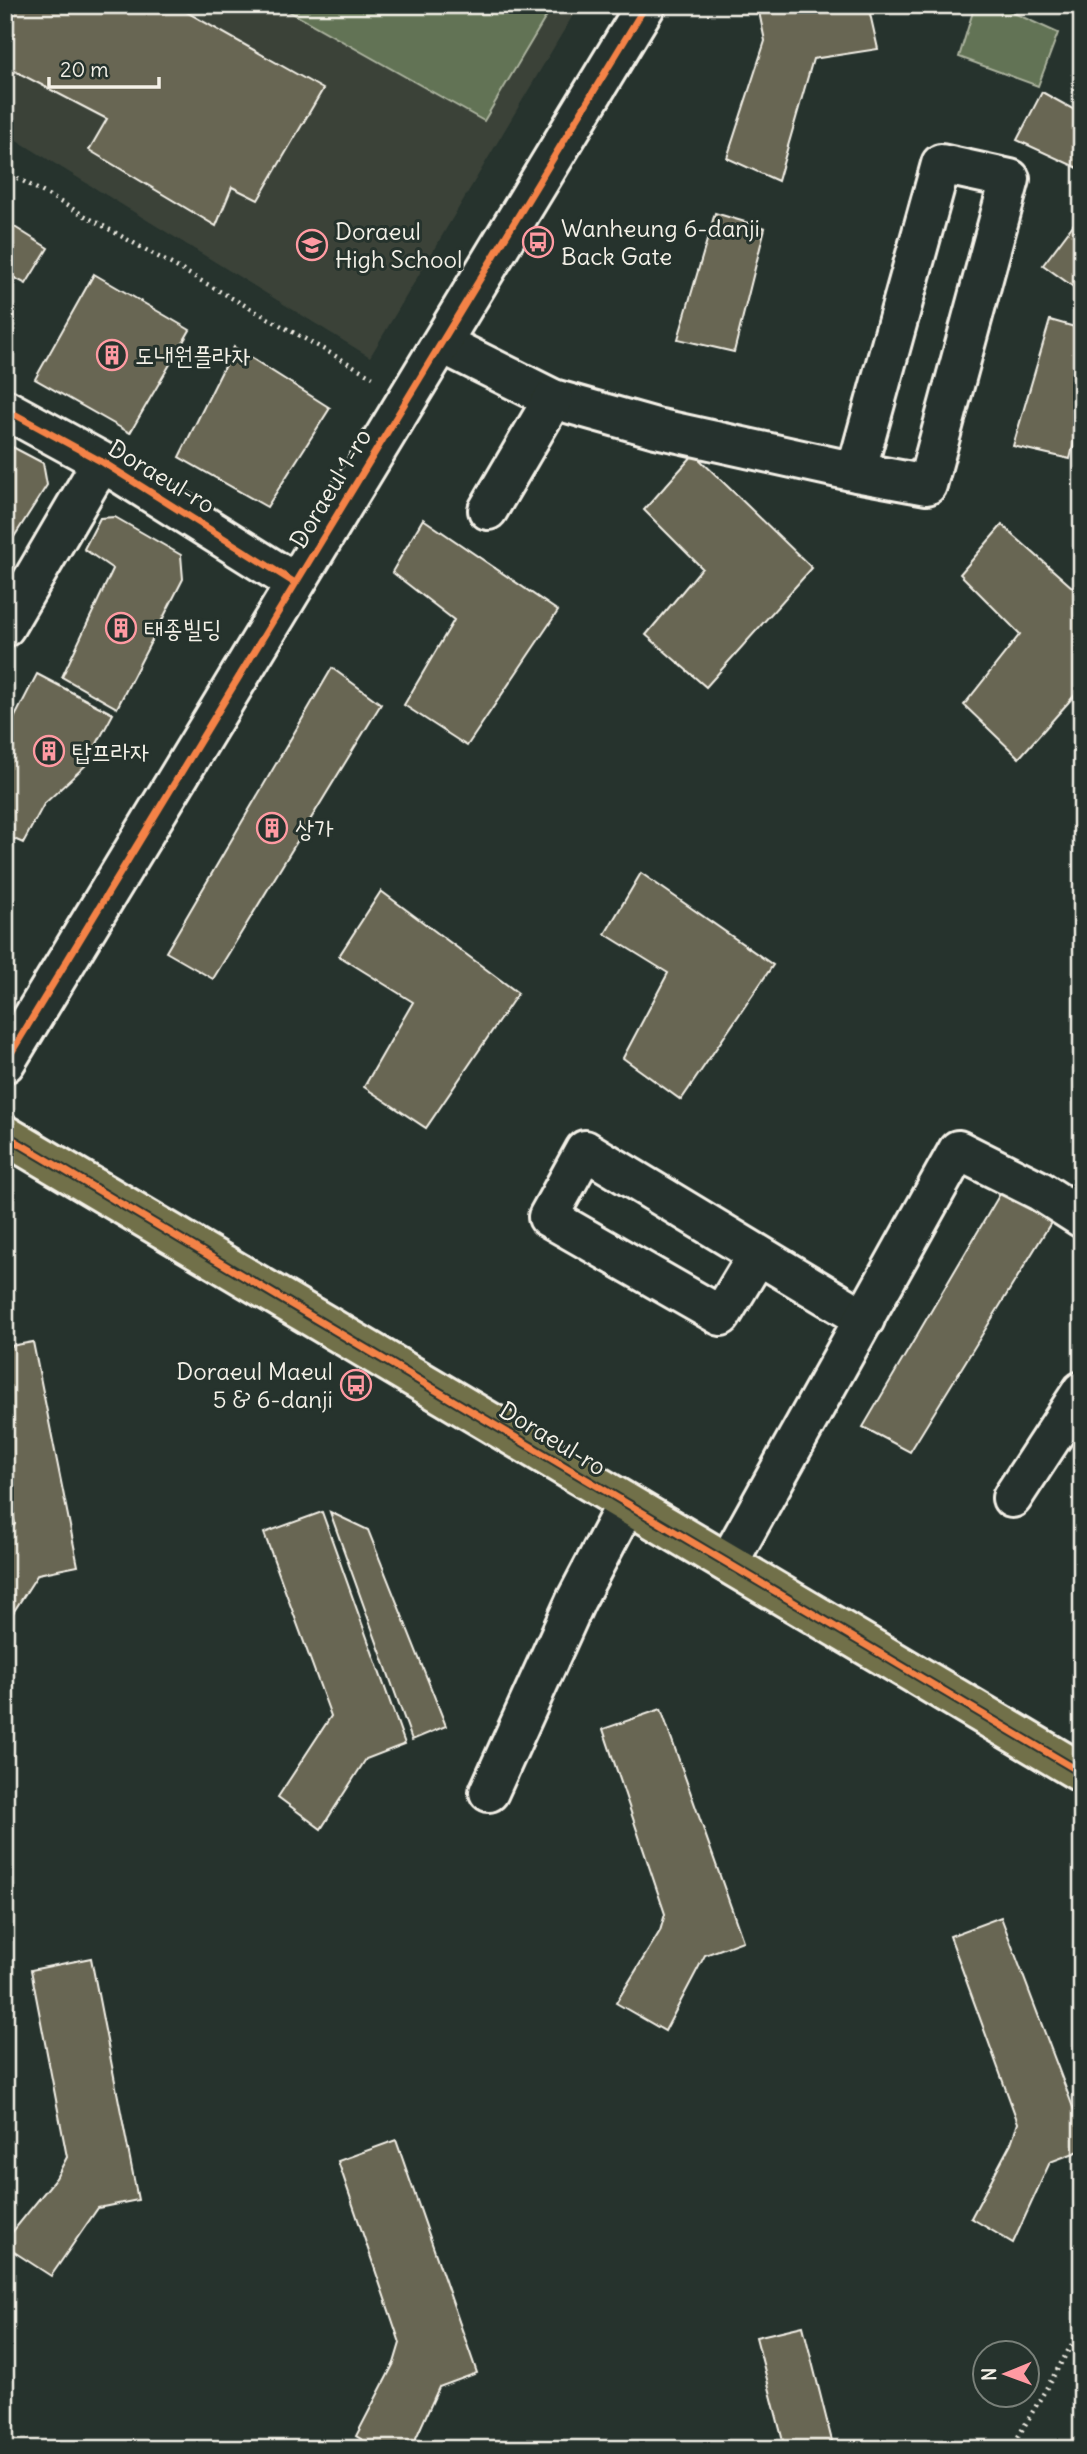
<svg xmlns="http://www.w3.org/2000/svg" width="1087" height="2454" viewBox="0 0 1087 2454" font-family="Delius,'Poor Story',sans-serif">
<rect width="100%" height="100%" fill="#26332d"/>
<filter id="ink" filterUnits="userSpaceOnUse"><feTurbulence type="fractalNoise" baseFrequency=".0143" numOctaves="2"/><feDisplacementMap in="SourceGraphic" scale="14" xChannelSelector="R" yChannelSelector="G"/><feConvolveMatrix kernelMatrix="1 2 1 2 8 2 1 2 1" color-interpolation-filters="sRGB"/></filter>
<g filter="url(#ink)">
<polygon fill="#3a4238" points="5,5 579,5 370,357 5,133"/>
<g fill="#627355" stroke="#abb29e" stroke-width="2">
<polygon points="278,5 553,5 484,121"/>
<polygon points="975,5 996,5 1058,33 1038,86 959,57"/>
</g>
<g fill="#686652" stroke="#f4f1e8" stroke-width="2">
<polygon points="5,5 174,5 323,89 258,200 232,187 216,226 89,150 107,119 5,66"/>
<polygon points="756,5 868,5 878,49 813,59 778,181 727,158 765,41 758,7"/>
<polygon points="1042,92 1082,114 1082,170 1017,140"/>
<polygon points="715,213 765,228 734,352 678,339"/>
<polygon points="1082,213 1082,293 1043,265"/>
<polygon points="5,221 48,248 26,284 5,273"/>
<polygon points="94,274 190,330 130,433 35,379"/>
<polygon points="1050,320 1082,329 1082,410 1070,459 1013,446"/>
<polygon points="234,347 330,408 267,507 179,457"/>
<polygon points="5,443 43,463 47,485 5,551"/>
<polygon points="694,454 812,568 706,687 646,635 702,568 644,510"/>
<polygon points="115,517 181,555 183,579 117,708 62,677 113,569 84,549 100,518"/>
<polygon points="423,519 558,611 467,746 404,705 454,620 392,572"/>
<polygon points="1002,525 1082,596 1082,687 1019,758 964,705 1020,634 960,574"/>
<polygon points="332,668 381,704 213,979 166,952"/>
<polygon points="37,674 113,714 85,766 44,804 23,843 5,835 5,736"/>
<polygon points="641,873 773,965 681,1100 623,1058 668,973 605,934"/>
<polygon points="381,891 518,993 426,1128 364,1087 413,1002 339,956"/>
<polygon points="1004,1187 1055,1216 910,1452 863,1427"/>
<polygon points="33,1342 78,1566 38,1574 5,1625 5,1538 15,1524 5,1475 5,1347"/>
<polygon points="322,1512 405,1744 366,1759 321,1829 278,1797 331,1716 264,1533"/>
<polygon points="330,1512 368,1530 446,1726 412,1740"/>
<polygon points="661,1709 743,1941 705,1955 665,2031 616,2003 660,1931 665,1914 603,1729"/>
<polygon points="1001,1917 1082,2131 1082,2150 1050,2162 1013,2243 971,2218 1011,2143 1018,2123 950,1936"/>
<polygon points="91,1958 138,2200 98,2208 51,2276 5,2246 5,2241 56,2178 67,2157 31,1970"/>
<polygon points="396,2140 477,2373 439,2387 411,2449 378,2449 356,2436 394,2363 400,2343 338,2161"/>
<polygon points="803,2326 834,2449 785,2449 756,2337"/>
</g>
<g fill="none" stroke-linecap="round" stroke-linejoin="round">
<g stroke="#f4f1e8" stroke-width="44">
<g id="minor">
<polyline points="443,344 553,399 656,428 856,472 927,485 1010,179 941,164 856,472"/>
<polyline points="5,409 104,463 295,583"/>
<polyline points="488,510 553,399"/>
<polyline points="5,627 91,480 104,463"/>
<polyline points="5,1063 646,5"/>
<polyline points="757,1256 721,1316 548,1217 585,1150 865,1319"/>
<polyline points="1012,1498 1082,1391"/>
<polyline points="728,1563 958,1150 1040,1191 1082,1218"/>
<polyline points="489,1792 576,1600 626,1505"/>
</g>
</g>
<g stroke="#f4f1e8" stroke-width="44">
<polyline id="major" points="5,1135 1082,1773"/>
</g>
<g stroke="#f4f1e8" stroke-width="4.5" stroke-dasharray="2 5" stroke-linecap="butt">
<polyline points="5,171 373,377"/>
<polyline points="1011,2449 1082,2327"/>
</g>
<use href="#minor" stroke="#26332d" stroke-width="38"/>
<use href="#major" stroke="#71704a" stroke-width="38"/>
<g stroke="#26332d" stroke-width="11">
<g id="cycleway">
<polyline points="5,409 104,463 295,583"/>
<polyline points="5,1063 646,5"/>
<polyline points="5,1135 1082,1773"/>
</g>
</g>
<use href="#cycleway" stroke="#f48246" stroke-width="7"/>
</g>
</g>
<defs>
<g id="bus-ring" transform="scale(1.575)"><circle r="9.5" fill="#26332d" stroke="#ff9aa2" stroke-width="1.5"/><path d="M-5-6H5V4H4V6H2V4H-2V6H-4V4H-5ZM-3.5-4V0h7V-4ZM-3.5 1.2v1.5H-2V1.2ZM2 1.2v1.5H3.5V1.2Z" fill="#ff9aa2"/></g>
<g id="school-ring" transform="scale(1.575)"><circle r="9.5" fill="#26332d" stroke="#ff9aa2" stroke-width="1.5"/><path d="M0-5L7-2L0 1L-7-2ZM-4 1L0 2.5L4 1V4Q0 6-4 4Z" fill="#ff9aa2"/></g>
<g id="building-ring" transform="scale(1.575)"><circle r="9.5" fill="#26332d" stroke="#ff9aa2" stroke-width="1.5"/><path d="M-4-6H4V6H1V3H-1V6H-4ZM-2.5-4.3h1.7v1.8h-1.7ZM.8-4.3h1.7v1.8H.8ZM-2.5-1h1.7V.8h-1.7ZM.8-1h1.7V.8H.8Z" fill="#ff9aa2"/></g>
</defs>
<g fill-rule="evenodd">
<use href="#bus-ring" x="538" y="242"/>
<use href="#school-ring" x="312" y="245"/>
<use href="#building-ring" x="112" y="355"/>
<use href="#building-ring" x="121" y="628"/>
<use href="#building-ring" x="49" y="751"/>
<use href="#building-ring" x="272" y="828"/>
<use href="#bus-ring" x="356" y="1385"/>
</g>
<g text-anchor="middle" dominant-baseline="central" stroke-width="6" stroke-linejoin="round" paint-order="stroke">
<g font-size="24" fill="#f4f1e8" stroke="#26332d" text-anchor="start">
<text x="561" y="228">Wanheung 6-danji<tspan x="561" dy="28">Back Gate</tspan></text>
<text x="335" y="231">Doraeul<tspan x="335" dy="28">High School</tspan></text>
<text x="135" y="355">도내원플라자</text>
<text x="144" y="628">태종빌딩</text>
<text x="72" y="751">탑프라자</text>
<text x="295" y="828">상가</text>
<text x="333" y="1371" text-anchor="end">Doraeul Maeul<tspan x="333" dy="28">5 &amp; 6-danji</tspan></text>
</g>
<g font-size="24" fill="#f4f1e8" stroke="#26332d">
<text transform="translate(162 476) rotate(31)">Doraeul-ro</text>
<text transform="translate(330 488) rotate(-59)">Doraeul 1-ro</text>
<text transform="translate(553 1438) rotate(31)">Doraeul-ro</text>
</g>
</g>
<rect width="1087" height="2454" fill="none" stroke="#26332d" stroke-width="28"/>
<rect x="14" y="14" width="1059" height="2426" fill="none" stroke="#f4f1e8" stroke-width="2.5" filter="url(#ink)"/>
<g transform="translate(1006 2374) rotate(269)"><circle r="33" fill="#26332d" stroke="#787f78" stroke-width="2"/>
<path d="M0-5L12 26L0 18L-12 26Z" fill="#ff9aa2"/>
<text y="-10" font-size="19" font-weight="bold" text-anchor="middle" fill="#f4f1e8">N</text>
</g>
<path d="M49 77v10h110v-10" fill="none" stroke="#f4f1e8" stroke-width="3.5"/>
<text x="60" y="77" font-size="21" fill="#f4f1e8" stroke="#26332d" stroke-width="5" paint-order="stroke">20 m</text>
</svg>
